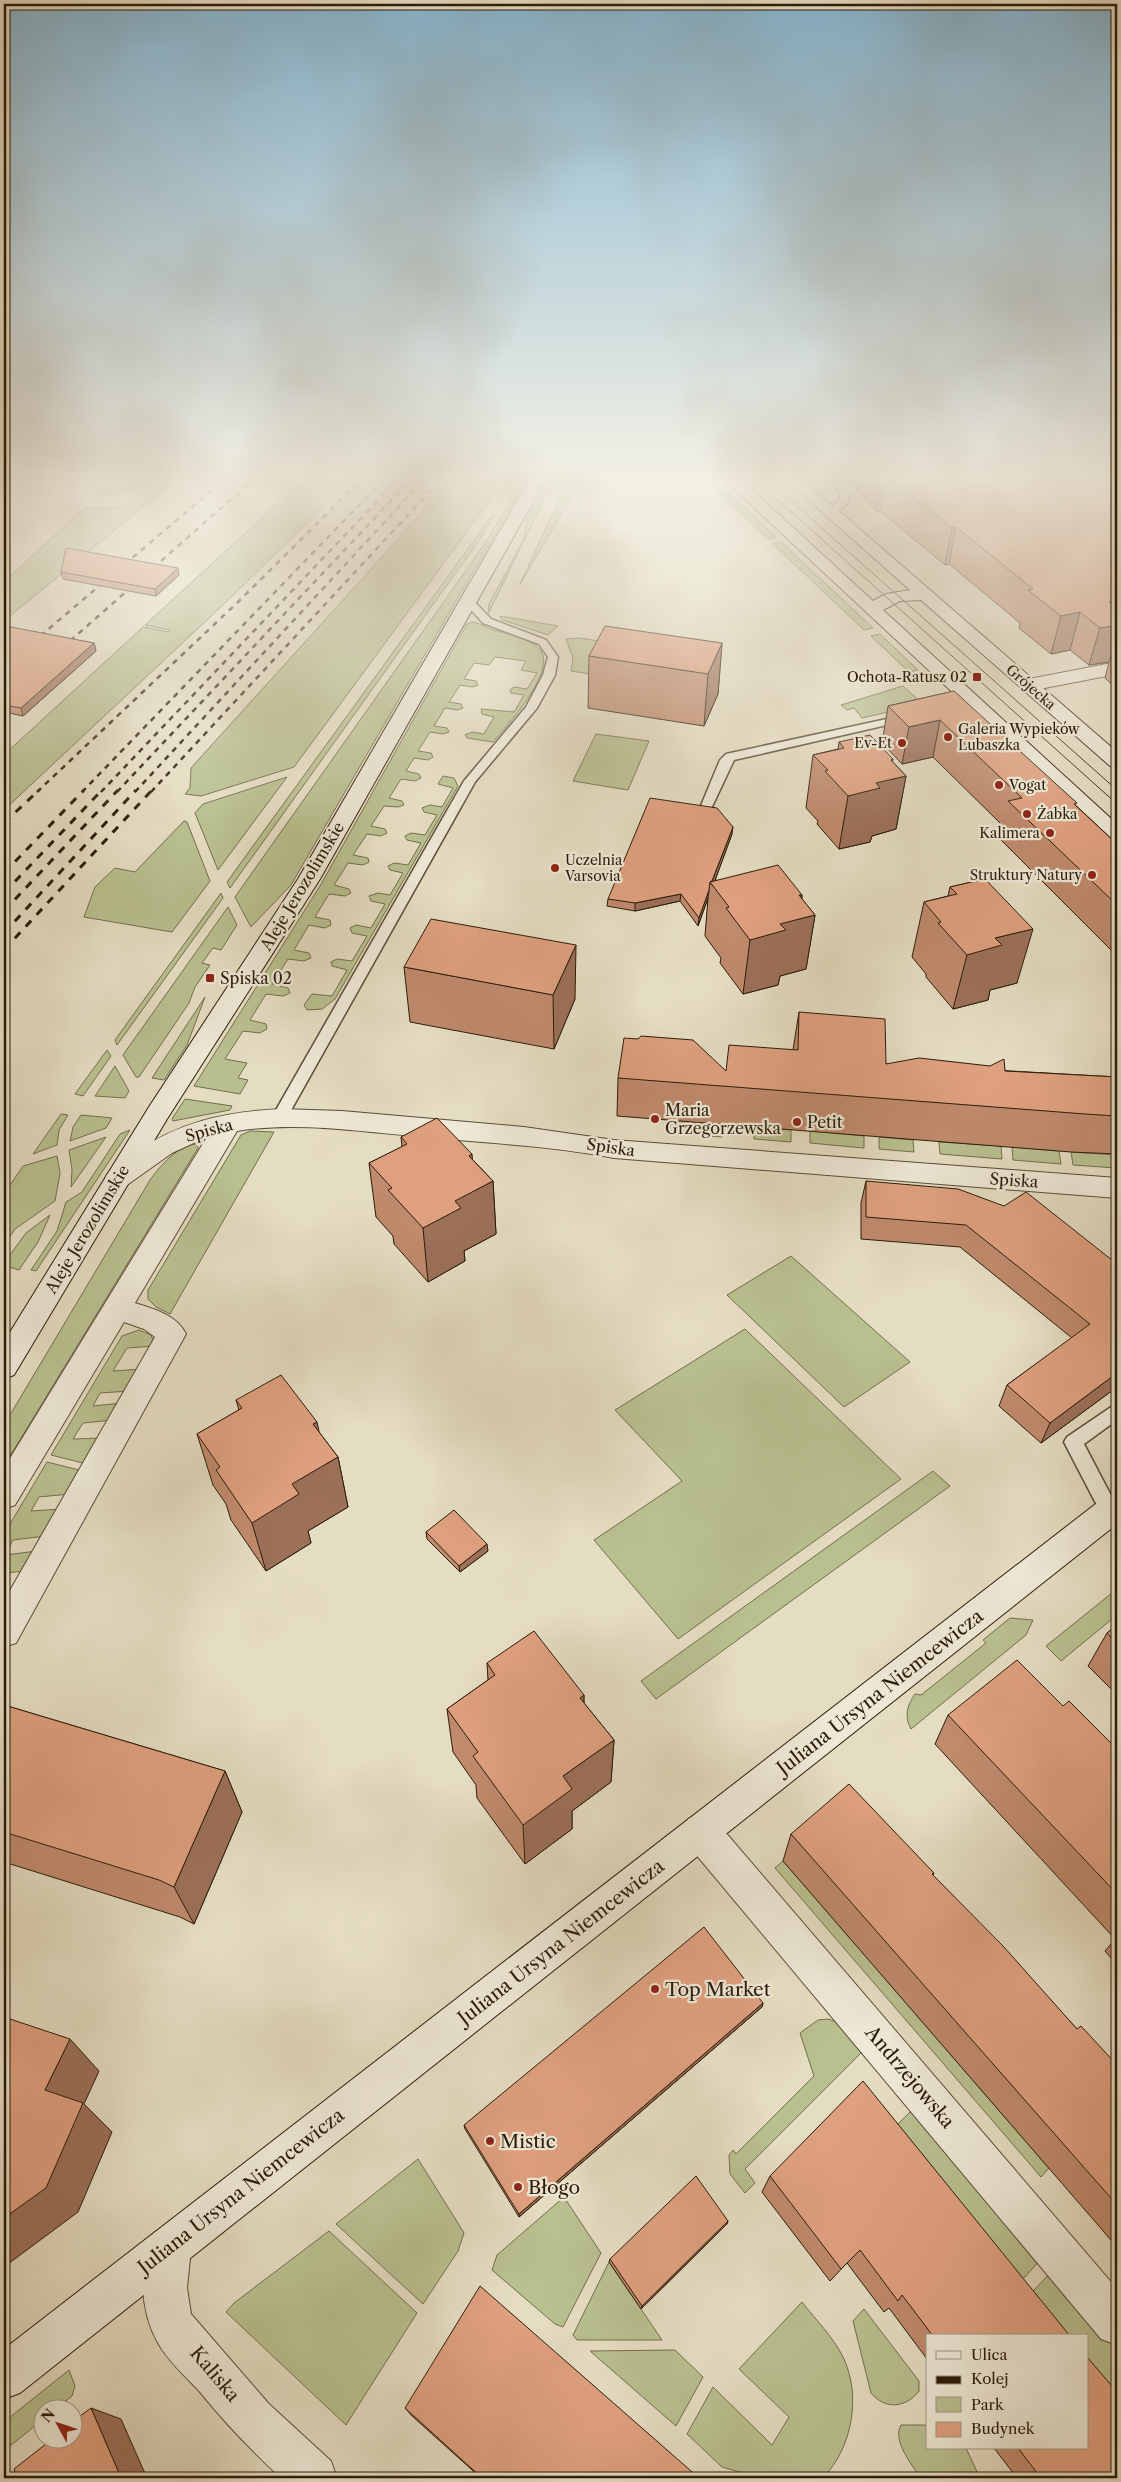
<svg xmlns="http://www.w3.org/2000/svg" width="1121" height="2482" viewBox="0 0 1121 2482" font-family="'Libre Caslon Text',serif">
<rect width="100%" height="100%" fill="#e5ddc2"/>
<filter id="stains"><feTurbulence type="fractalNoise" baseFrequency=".004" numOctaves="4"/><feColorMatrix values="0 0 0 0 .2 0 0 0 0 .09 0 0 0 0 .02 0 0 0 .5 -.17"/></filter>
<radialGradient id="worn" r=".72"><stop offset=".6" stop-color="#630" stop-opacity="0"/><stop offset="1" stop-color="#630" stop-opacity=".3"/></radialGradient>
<g fill="#b9c090" stroke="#726e4d">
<path d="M128 474H159C142 484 117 502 97 492L101 486Z"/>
<path d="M178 474H183L4 621V582L85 507C121 513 146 499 175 481Z"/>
<polygon points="310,474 358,474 222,606 4,810 4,755 143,627 169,632 170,630 145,625"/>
<polygon points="457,474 505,476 503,480 495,479 490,488 497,489 488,503 294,767 201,796 185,794 190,788 191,768"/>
<polygon points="519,474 530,474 291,885 251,927 235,897 486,542 516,492 517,487 515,480"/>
<path d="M552 474H558C532 520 512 568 488 614L489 604 524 539 528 517Z"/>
<path d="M573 474H576L580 483 520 584C538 547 553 510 573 474Z"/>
<polygon points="727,491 776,537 768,539 719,492"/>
<polygon points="493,514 495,514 480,539 230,888 227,882"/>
<polygon points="781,542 873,628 864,630 773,544"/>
<polygon points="500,617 500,616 558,626 548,635 502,620"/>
<path d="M472 622C481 623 488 629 497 631 511 635 532 639 541 651 556 672 506 727 493 742L467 738 465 735 472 732 484 734 494 717 482 714 481 709 514 712 524 695 511 693 510 690 514 687 527 689 537 673 521 670 526 661 495 657 489 665 474 663 464 679 476 681 478 685 472 687 460 685 449 702 461 704 463 708 458 710 445 708 434 726 447 728 449 732 443 734 430 732 418 751 431 753 433 757 428 760 414 758 406 771 419 774 421 778 415 781 401 779 389 798 402 801 404 805 398 807 384 806 371 826 385 829 387 833 381 836 367 834 353 855 368 858 369 862 363 865 348 863 334 885 349 889 351 893 345 896 329 894 315 917 330 920 331 925 325 928 309 925 294 950 309 953 311 958 304 961 288 959 272 984 288 988 290 993 283 996 266 994 250 1020 266 1024 267 1029 260 1033 243 1031 225 1059 247 1063 238 1078 248 1080 240 1094 194 1086 320 886 467 624Z"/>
<polygon points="880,634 918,670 909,672 871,636"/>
<polygon points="579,638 702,656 603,676 571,671 573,658 566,639"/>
<polygon points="903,686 923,704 862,718 854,708 847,710 841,705"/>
<polygon points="596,734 649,741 628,790 573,781"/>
<polygon points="443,776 454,778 458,786 335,999 322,1009 307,1010 304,1005 312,994 332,996 347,970 332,966 331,962 337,959 352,961 367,936 352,933 350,928 356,925 371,928 385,904 371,901 369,896 378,893 390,895 403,873 390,870 388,866 394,863 408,865 421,843 407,840 405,836 411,833 425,835 437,815 424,812 422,808 430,805 442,807 453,788 438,784"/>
<polygon points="287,777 218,870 195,813 203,804"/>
<polygon points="184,821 187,822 210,881 172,932 84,917 95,887 115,868 135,872"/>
<polygon points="221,893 223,898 117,1045 115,1040"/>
<polygon points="228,907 237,925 221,950 213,948 202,963 210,965 195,987 189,1003 139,1077 136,1077 123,1055"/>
<polygon points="205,997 187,1045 164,1080 152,1078"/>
<polygon points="107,1050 111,1056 83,1096 75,1094"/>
<polygon points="115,1066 129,1091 125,1098 95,1096"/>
<polygon points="185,1099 232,1106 230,1110 173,1121 172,1119"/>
<polygon points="61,1114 68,1115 59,1130 57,1145 33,1154"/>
<polygon points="81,1115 112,1118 106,1128 70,1141 73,1127"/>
<polygon points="670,1120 723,1124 722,1137 669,1133"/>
<polygon points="754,1127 791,1130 791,1142 754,1139"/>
<polygon points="130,1130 36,1271 31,1270 57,1231 66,1202 82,1192 120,1134"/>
<polygon points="250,1131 274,1132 170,1314 156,1307 148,1299 148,1290 241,1135"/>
<polygon points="810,1131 864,1136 864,1148 810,1143"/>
<polygon points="106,1137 71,1187 72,1170 69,1150"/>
<polygon points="879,1137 913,1140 914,1152 879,1149"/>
<polygon points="939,1142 1001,1146 1002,1159 940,1154"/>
<path d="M196 1144 198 1148 4 1466V1425L150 1180C160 1166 178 1145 196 1144Z"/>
<polygon points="1012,1147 1059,1151 1061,1164 1013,1160"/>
<polygon points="1071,1152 1116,1155 1117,1168 1073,1165"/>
<polygon points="57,1156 60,1173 55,1201 15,1229 4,1245 4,1194 23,1166"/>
<polygon points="50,1215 38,1242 19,1270 6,1266 4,1263 26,1233"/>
<polygon points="791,1256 910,1362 844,1407 727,1295"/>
<polygon points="745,1329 901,1479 678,1639 594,1540 682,1481 615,1410"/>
<polygon points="139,1330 151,1335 155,1346 127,1348 113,1371 142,1369 130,1391 100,1393 93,1406 122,1403 113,1420 83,1423 73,1439 102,1438 87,1464 51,1455 122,1336"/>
<polygon points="47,1462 83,1471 70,1494 39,1497 31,1511 61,1509 46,1536 13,1540 5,1555 37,1551 26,1571 4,1573 4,1534"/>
<polygon points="933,1471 950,1486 656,1699 641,1681"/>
<polygon points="1117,1589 1117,1615 1061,1661 1046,1646"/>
<path d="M1010 1618 1033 1620 1026 1635 911 1729C904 1716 907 1706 915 1694L921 1695 986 1643 983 1640Z"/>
<polygon points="783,1861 1049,2168 1041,2177 775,1868"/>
<polygon points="828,2019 838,2022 866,2048 745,2169 755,2183 745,2193 730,2174 729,2155 733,2150 736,2154 814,2076 800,2033 818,2020"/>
<polygon points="915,2107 1041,2259 1008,2296 883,2139"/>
<polygon points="418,2159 464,2233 458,2251 423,2304 336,2224"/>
<polygon points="564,2197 601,2253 563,2327 555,2324 492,2270 497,2255"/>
<polygon points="329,2231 417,2313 346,2425 226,2312 234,2303"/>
<polygon points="609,2262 662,2340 577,2340 573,2335"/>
<polygon points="1052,2271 1117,2348 1117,2427 1087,2392 1087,2336 1041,2336 1018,2307"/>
<path d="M802 2302C815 2319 834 2338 843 2357 862 2396 852 2448 823 2478H767L740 2472 722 2467 687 2434 713 2387 772 2445 789 2417 739 2369Z"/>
<path d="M864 2309 919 2381V2391C906 2408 885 2410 871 2393L853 2321Z"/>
<polygon points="675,2350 703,2377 676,2426 590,2351"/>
<polygon points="69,2370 75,2386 72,2396 56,2409 42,2410 42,2420 4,2451 4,2422"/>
<path d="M901 2425H927V2448H966L980 2478H920C912 2464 892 2441 901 2425Z"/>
</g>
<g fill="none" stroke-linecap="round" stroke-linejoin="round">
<g stroke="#5a4c38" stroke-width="3">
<g id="lane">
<polygon points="825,474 835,474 850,494 847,504 831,515 826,512 839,500 841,494"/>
<polygon points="468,598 472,599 491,619 546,640 558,657 555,675 537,708 475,782 285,1121 275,1121 272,1117 464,781 526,707 543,675 548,657 539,644 483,623 463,601"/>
<polygon points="905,715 909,716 909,720 734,760 710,811 706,812 700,808 720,760 726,754"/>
<polygon points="1117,1403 1117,1420 1084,1444 1117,1507 1117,1517 1110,1519 1103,1517 1064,1442 1067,1437"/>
</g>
</g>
<g stroke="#5a4c38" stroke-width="2">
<g id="street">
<polygon points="1117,662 1117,674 1029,691 1022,689 1020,685 1022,681 1029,679"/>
<path d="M281 1109 342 1111 524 1127 614 1140 1117 1178V1198L614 1158C551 1146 488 1143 424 1137 362 1132 299 1121 237 1131L135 1303C154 1309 177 1315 186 1334L16 1643 4 1647V1601L155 1337 144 1329 124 1322 15 1505 4 1509V1468L207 1137 172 1153 127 1185 118 1188 109 1185 105 1178C110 1168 121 1162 130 1156 178 1122 223 1112 281 1109Z"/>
<polygon points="701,1814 714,1819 1117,2289 1117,2345 1101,2339 688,1845 683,1832 688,1819"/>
<path d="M169 2226 184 2233 191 2248 187 2288 191 2314 269 2404 331 2461 337 2478H281C252 2451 225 2423 200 2392 186 2377 168 2361 158 2343 139 2309 139 2268 154 2233Z"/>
</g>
</g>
<g stroke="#2b1c0a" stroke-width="2">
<g id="secondary">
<polygon points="533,474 549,474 320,879 167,1119 14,1375 4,1379 4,1342 149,1107 298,879"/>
<polygon points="718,474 735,474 873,601 886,594 910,590 779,474 796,474 1117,752 1117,768 1110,766 921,600 900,601 883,610 1117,824 1117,841 1110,839"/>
<polygon points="1117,1492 1117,1524 20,2393 4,2399 4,2349 1106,1496"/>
</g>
</g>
<use href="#lane" fill="#eee9d7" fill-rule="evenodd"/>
<use href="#street" fill="#eee9d7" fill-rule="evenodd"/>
<use href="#secondary" fill="#eee9d7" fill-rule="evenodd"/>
<g stroke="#2b1c0a" stroke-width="1">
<polyline points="749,474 1117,804"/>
<polyline points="761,474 1117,790"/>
</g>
<g stroke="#2b1c0a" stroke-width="2.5" stroke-dasharray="5.5 5.5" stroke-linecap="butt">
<polyline points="32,643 231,474"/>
<polyline points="62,648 260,474"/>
<polyline points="37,792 238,602 367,474"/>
<polyline points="82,792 389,474"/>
<polyline points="101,792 403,474"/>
<polyline points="117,792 416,474"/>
<polyline points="135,792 429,474"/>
<polyline points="151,792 446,474"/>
</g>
<g stroke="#2b1c0a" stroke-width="3" stroke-dasharray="8 8" stroke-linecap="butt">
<polyline points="4,823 39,790"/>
<polyline points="4,873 84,790"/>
<polyline points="4,893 102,790"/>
<polyline points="4,911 118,790"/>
<polyline points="4,933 136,790"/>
<polyline points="4,950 152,790"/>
</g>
</g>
<g fill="#c08a6d" stroke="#2b1c0a">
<polygon points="4,474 26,474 18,481 4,479"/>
<polygon points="842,474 1117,474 1117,689 1105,678 1109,662 1089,665 1070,650 1051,654 1019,628 1020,623 949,564 945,565 880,511 876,511"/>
<polygon points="61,572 179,575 156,596 63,579"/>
<polygon points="4,628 94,643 96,651 23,716 4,712"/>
<polygon points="722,643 718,694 704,726 588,708 589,656"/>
<polygon points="954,691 1117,844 1117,956 999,838 1002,825 933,757 902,764 882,743 888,706"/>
<polygon points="839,742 893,759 892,761 906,776 896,829 872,836 870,842 839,849 817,824 818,821 806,808 813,755 838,749"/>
<polygon points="732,834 715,880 802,895 802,899 815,915 806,969 780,976 778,985 743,994 720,963 721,958 705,936 708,898 698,926 680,901 635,911 607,906 608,899"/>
<polygon points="985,879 1017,983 990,990 988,1000 953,1009 926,977 926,974 912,957 924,902 948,896 950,887"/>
<polygon points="404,967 575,999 554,1049 410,1022"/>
<polygon points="799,1012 886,1064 1117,1077 1117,1154 1071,1152 617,1116 618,1078 726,1071 793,1050"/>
<polygon points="401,1137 473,1160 493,1181 496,1234 464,1251 465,1261 428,1282 394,1244 393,1236 376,1217 369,1163 402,1147"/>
<polygon points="866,1181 1117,1264 1117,1387 1041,1443 999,1406 1007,1385 1072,1338 960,1247 861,1239 861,1203"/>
<polygon points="236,1400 319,1432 338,1457 348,1507 308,1531 311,1543 266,1571 231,1520 226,1504 213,1485 197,1434 239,1410"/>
<polygon points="426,1532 488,1551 460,1572 427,1539"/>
<polygon points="1117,1625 1117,1695 1088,1666 1107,1633"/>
<polygon points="487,1663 584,1695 584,1703 614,1740 611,1782 572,1811 572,1829 525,1864 477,1798 476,1785 453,1752 447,1709 488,1680"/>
<polygon points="4,1705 225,1771 242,1812 194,1924 180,1917 4,1862"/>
<polygon points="1063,1706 1117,1749 1117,1965 1105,1951 1115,1939 935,1744 948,1715"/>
<polygon points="791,1834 934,1873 933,1875 1077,2029 1117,2065 1117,2247 783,1861"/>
<polygon points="763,2003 762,2007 519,2217 465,2129 464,2125"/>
<polygon points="770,2176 1070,2336 927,2336 927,2359 889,2308 884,2312 847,2263 830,2281 762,2192"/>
<polygon points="728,2221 727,2224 641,2309 609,2262 610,2259"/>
<polygon points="405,2408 699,2478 481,2478 412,2416"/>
<polygon points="994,2448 1087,2448 1117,2478 1017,2478"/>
</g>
<g fill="#9c7059" stroke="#2b1c0a">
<polygon points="16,474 26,474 18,481"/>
<polygon points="886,475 880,511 876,511 882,476"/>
<polygon points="956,527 949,564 945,565 952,528"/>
<polygon points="178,568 179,575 156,596 155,589"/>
<polygon points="1117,600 1117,641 1116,640 1109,662 1089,665 1100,628 1109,602"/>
<polygon points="1080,612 1070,650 1051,654 1061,616"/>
<polygon points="94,643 96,651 23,716 21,708"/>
<polygon points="722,643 718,694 704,726 708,674"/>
<polygon points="940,720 933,757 902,764 909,727"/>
<polygon points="893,759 889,780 906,776 896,829 872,836 870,842 839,849 848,796 891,760"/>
<polygon points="733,827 732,834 713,886 711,884"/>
<polygon points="709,890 708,898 698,926 699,918"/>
<polygon points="681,894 680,901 635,911 635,903"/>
<polygon points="799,895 802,895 799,919 815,915 806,969 780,976 778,985 743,994 750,940 780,924"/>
<polygon points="1033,929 1017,983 990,990 988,1000 953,1009 967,955 995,938"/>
<polygon points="576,945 575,999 554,1049 553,995"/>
<polygon points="472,1154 475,1190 493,1181 496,1234 464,1251 465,1261 428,1282 423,1228 455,1201 469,1156"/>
<polygon points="1117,1373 1117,1387 1041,1443 1050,1423"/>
<polygon points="317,1422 326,1464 338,1457 348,1507 308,1531 311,1543 266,1571 252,1523 292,1484 313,1424"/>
<polygon points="487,1544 488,1551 460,1572 459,1566"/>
<polygon points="584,1695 583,1739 580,1698"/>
<polygon points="614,1740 611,1782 572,1811 572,1829 525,1864 523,1825 563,1776"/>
<polygon points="225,1771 242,1812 194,1924 174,1887"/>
<polygon points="763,2003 762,2007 519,2217 519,2214"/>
<polygon points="70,2039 99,2071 84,2104 112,2132 78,2212 4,2267 4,2218 45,2090"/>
<polygon points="728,2221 727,2224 641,2309 642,2306"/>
<polygon points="91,2408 121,2419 147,2478 121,2478"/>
</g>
<g fill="#dfa07f" stroke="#2b1c0a">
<polygon points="880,474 1112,474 1117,478 1117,600 1109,602 1117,608 1117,625 1100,628 1080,612 1061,616 1028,590 1033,589 956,527 952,528 886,475 882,476"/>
<polygon points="66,548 178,568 155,589 61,572"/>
<polygon points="6,626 94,643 21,708 4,705 4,628"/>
<polygon points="605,626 722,643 708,674 589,656"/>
<polygon points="954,691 1077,803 1074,804 1117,844 1117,905 1008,801 1022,798 940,720 909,727 888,706"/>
<polygon points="870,735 893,759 891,760 906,776 876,783 880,788 848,796 825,771 828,770 813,755 844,748 839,742"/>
<polygon points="650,798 717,808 733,827 712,881 710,882 709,890 699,918 681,894 635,903 608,899"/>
<polygon points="778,865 802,895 799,895 815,915 780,924 786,930 750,940 726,908 729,907 710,882"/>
<polygon points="985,879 1033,929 995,938 1002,945 967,955 938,923 941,922 924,902 957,894 950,887"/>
<polygon points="431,919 576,945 553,995 404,967"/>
<polygon points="799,1012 885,1019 886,1064 919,1058 990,1066 1004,1059 1005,1071 1117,1077 1117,1116 1085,1114 618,1078 624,1038 638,1039 641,1036 693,1040 726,1071 729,1045 798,1050"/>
<polygon points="437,1118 472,1154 469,1156 493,1181 455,1201 461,1208 423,1228 388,1190 392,1188 369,1163 407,1144 401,1137"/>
<polygon points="866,1181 958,1189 1004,1206 1026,1192 1117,1264 1117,1373 1050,1423 1007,1385 1090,1324 966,1225 866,1217"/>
<polygon points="281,1375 317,1422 313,1424 338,1457 292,1484 299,1494 252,1523 216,1470 220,1467 197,1434 242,1408 236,1400"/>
<polygon points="454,1510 487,1544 459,1566 426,1532"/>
<polygon points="1117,1625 1117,1644 1107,1633"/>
<polygon points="534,1631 584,1695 580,1698 614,1740 563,1776 572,1789 523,1825 473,1756 478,1752 447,1709 495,1675 487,1663"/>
<polygon points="1017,1660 1063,1706 1069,1701 1117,1749 1117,1894 948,1715"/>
<polygon points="4,1705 225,1771 174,1887 159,1880 4,1832"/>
<polygon points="849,1784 934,1873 932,1874 1003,1946 1077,2029 1081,2026 1117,2065 1117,2205 791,1834"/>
<polygon points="704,1927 763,2003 519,2214 464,2125"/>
<polygon points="4,2017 70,2039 45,2090 83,2103 46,2188 4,2218"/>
<polygon points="863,2081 1070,2336 933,2336 902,2295 898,2301 860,2250 841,2269 770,2176"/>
<polygon points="696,2176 728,2221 642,2306 610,2259"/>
<polygon points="480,2286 699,2478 482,2478 405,2408"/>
<polygon points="1087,2357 1117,2392 1117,2478 1041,2478 1018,2448 1087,2448"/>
<polygon points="91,2408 121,2478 17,2478 14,2469 51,2440 72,2440 72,2422"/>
</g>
<linearGradient id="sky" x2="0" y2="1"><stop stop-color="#87b7d2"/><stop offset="0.58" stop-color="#f3f0e4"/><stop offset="1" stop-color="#f3f0e4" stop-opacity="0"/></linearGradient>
<rect width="1121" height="822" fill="url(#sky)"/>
<g fill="#8f2418" stroke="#eee9d7" stroke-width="2">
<rect x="972" y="672" width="10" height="10" rx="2.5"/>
<circle cx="948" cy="737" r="5"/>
<circle cx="902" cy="743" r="5"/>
<circle cx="999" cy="785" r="5"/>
<circle cx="1027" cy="814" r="5"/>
<circle cx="1050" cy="833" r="5"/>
<circle cx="555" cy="868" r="5"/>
<circle cx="1092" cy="875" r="5"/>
<rect x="205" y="973" width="10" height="10" rx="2.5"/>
<circle cx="655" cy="1119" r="5"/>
<circle cx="797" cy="1122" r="5"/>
<circle cx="655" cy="1989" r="5"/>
<circle cx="490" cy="2141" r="5"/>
<circle cx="518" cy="2187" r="5"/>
</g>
<g text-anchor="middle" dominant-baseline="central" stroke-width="4.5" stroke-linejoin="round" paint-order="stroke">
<g font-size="14" fill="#2b1c0a" stroke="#eee9d7" text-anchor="end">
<text x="967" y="677">Ochota-Ratusz 02</text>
<text x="958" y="729" text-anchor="start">Galeria Wypieków<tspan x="958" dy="16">Lubaszka</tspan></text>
<text x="892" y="743">Ev-Et</text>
<text x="1009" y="785" text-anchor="start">Vogat</text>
<text x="1037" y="814" text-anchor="start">Żabka</text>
<text x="1040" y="833">Kalimera</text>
<text x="565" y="860" text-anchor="start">Uczelnia<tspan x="565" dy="16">Varsovia</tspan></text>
<text x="1082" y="875">Struktury Natury</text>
</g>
<g font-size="14" fill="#2b1c0a" stroke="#eee9d7">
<text transform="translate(1031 687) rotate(41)">Grójecka</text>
</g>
<g font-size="16" fill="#2b1c0a" stroke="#eee9d7">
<text transform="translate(302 886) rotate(-59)">Aleje Jerozolimskie</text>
<text transform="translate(209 1130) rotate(-15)">Spiska</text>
<text transform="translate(611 1147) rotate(8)">Spiska</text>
<text transform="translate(1014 1180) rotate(4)">Spiska</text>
<text transform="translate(87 1229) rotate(-59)">Aleje Jerozolimskie</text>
</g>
<g font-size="16" fill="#2b1c0a" stroke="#eee9d7" text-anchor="start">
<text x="220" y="978">Spiska 02</text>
<text x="665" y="1110">Maria<tspan x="665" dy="18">Grzegorzewska</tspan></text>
<text x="807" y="1122">Petit</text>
</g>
<g font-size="19" fill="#2b1c0a" stroke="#eee9d7">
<text transform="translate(880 1692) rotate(-38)">Juliana Ursyna Niemcewicza</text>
<text transform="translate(561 1942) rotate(-38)">Juliana Ursyna Niemcewicza</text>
<text transform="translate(910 2077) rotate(50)">Andrzejowska</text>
<text transform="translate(241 2191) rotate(-38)">Juliana Ursyna Niemcewicza</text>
<text transform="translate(215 2374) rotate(50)">Kaliska</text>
</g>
<g font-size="19" fill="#2b1c0a" stroke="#eee9d7" text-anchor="start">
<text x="665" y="1989">Top Market</text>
<text x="500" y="2141">Mistic</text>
<text x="528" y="2187">Błogo</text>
</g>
</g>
<rect width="1121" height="2482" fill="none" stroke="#e5ddc2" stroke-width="20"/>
<rect x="5" y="5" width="1111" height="2472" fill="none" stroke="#2b1c0a" stroke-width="2.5"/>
<rect x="10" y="10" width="1101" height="2462" fill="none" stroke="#2b1c0a"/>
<rect x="926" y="2334" width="162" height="115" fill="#eee9d7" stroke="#a09785"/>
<rect x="936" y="2351" width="25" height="8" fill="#eee9d7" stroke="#a09785"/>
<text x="971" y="2360" font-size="15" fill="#2b1c0a">Ulica</text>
<rect x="936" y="2376" width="25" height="8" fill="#2b1c0a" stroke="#a09785"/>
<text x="971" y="2384" font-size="15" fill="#2b1c0a">Kolej</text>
<rect x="936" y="2397" width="25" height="15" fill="#b9c090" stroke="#a09785"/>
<text x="971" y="2410" font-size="15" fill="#2b1c0a">Park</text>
<rect x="936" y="2422" width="25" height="15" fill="#dfa07f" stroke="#a09785"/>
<text x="971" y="2434" font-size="15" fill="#2b1c0a">Budynek</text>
<g transform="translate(58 2424) rotate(310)"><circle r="24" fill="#eee9d7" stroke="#a09785"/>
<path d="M0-4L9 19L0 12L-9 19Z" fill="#8f2418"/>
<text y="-8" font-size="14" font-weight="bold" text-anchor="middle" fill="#2b1c0a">N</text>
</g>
<rect width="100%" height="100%" filter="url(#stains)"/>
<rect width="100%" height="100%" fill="url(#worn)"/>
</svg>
